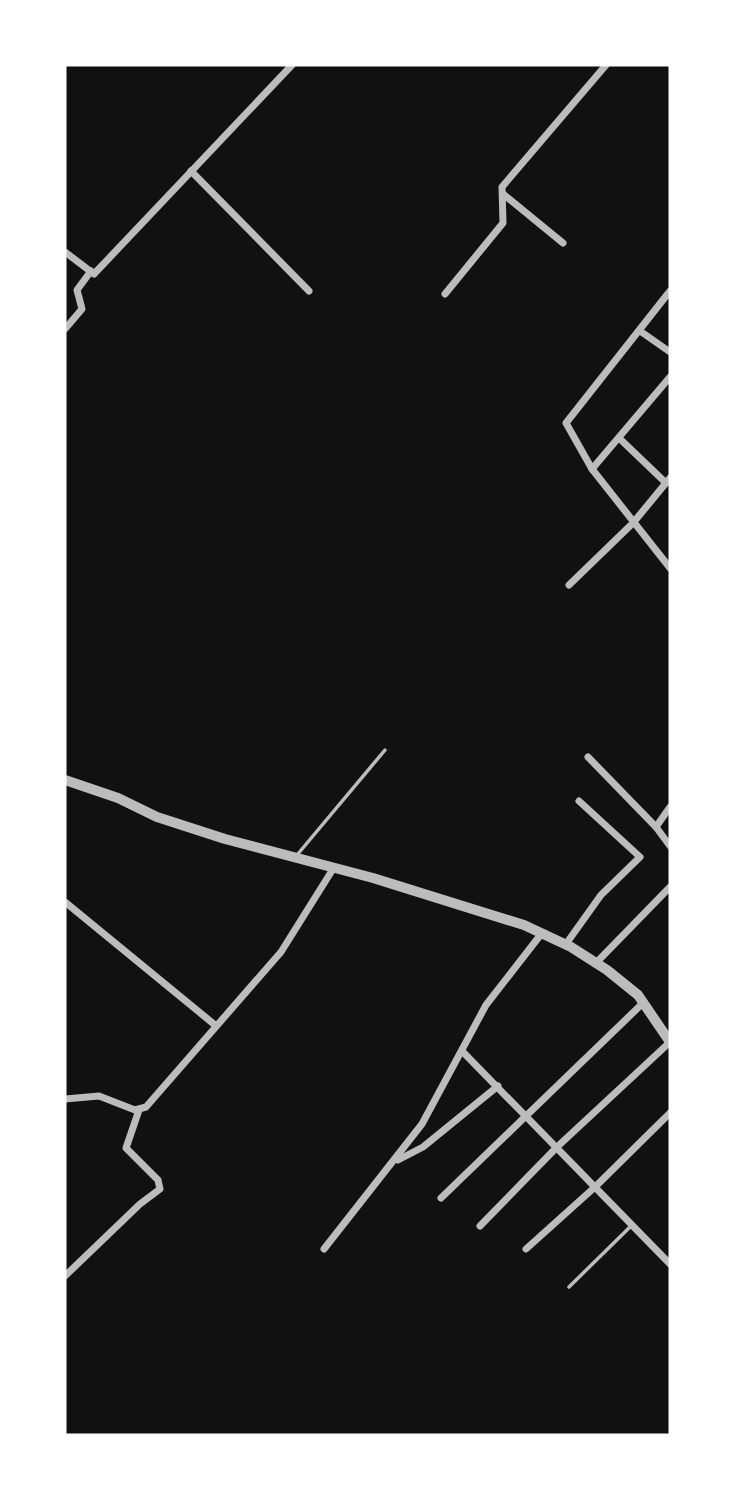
<svg xmlns="http://www.w3.org/2000/svg" width="735" height="1500" viewBox="0 0 735 1500" font-family="'Space Grotesk',sans-serif">
<rect width="100%" height="100%" fill="#111"/>
<g fill="none" stroke-linecap="round" stroke-linejoin="round">
<g stroke="#bcbcbc" stroke-width="3.5">
<polyline points="297,855 385,750"/>
<polyline points="569,1287 631,1226"/>
</g>
<g stroke="#bcbcbc" stroke-width="7">
<polyline points="191,171 309,291"/>
<polyline points="503,194 563,243"/>
<polyline points="65,252 94,274 292,65"/>
<polyline points="670,291 566,423 592,469 670,568"/>
<polyline points="445,294 503,223 502,187 606,65"/>
<polyline points="65,329 82,309 77,290 91,271"/>
<polyline points="640,331 670,352"/>
<polyline points="619,438 666,483"/>
<polyline points="592,469 670,377"/>
<polyline points="569,585 633,523 670,478"/>
<polyline points="588,757 656,827 670,846"/>
<polyline points="656,827 670,807"/>
<polyline points="65,902 215,1025"/>
<polyline points="566,944 601,895 640,857 579,801"/>
<polyline points="596,963 670,887"/>
<polyline points="462,1051 670,1264"/>
<polyline points="65,1099 99,1096 135,1110 146,1107 281,952 333,869"/>
<polyline points="398,1160 423,1147 498,1086"/>
<polyline points="441,1198 643,1003"/>
<polyline points="480,1226 557,1147 670,1042"/>
<polyline points="324,1249 422,1124 486,1005 542,933"/>
<polyline points="526,1249 595,1187 670,1113"/>
<polyline points="65,1276 140,1204 160,1189 158,1180 126,1148 139,1110"/>
</g>
<polyline stroke="#bcbcbc" stroke-width="10" points="65,780 118,798 157,817 225,839 373,878 524,925 571,947 607,970 638,995 670,1042"/>
</g>
<rect width="735" height="1500" fill="none" stroke="#ffffff" stroke-width="133"/>
</svg>
